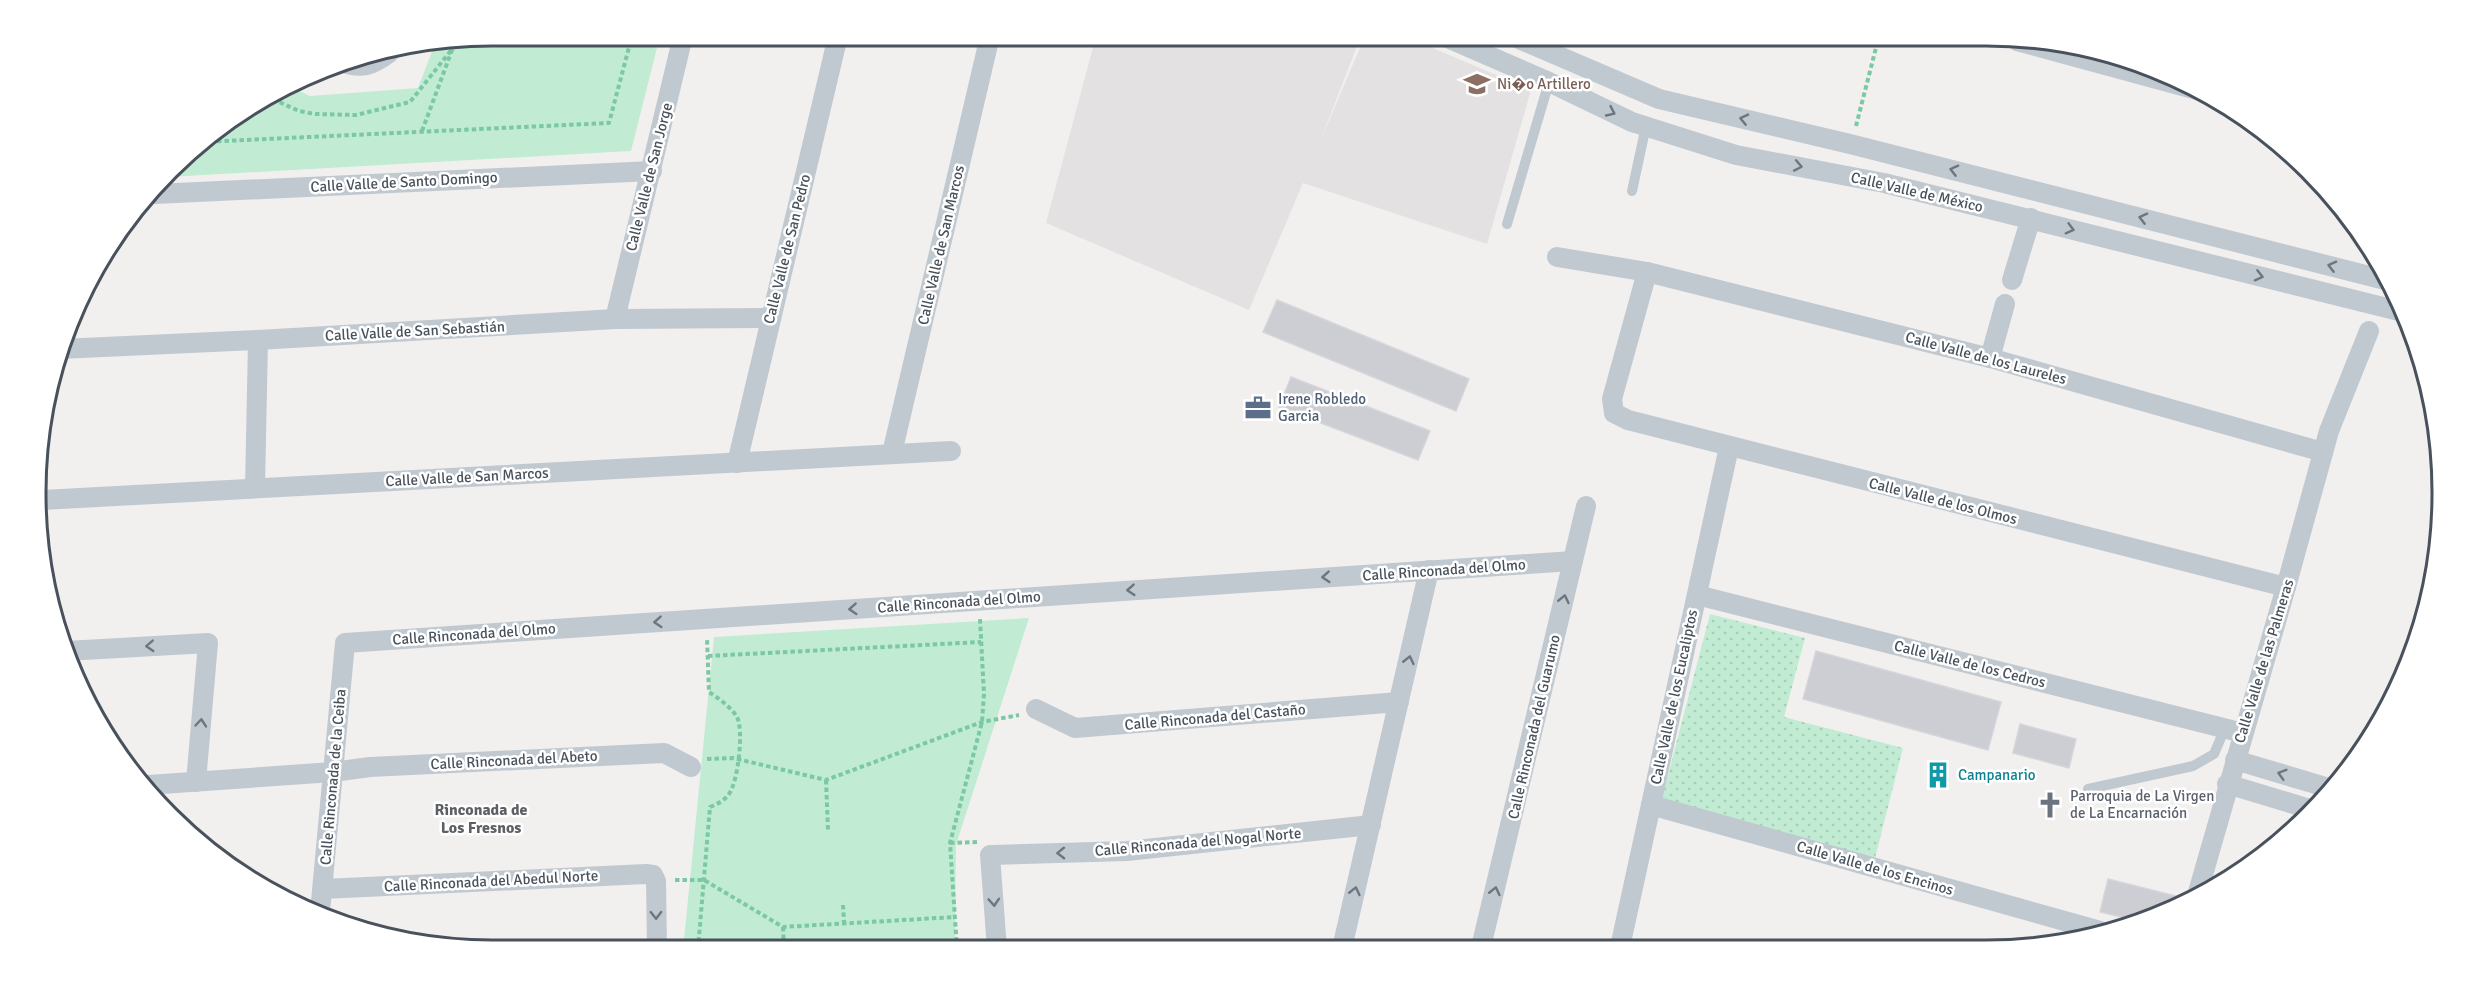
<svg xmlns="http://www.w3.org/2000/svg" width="2478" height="986" viewBox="0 0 2478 986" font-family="Signika,sans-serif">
<defs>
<pattern id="park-dots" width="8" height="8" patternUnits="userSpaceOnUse" patternTransform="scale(1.5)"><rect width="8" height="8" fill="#c1ecd3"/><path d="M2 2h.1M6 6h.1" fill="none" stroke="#a7ccb8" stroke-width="1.8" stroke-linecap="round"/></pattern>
</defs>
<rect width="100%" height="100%" fill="#f2f0ef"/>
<polygon fill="#e3e1e1" points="1096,36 1361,36 1319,144 1365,36 1405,36 1531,90 1487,244 1303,183 1249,310 1046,223"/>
<g fill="#c1ecd3">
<polygon points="493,36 660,36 631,151 169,177 192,149 265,97 289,86 310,96 418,88 434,46"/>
<polygon points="1029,618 956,845 955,949 683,950 714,637"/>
</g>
<polygon fill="url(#park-dots)" points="1710,614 1805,638 1784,717 1903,748 1875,858 1661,802"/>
<g fill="#cdced4" stroke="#d4d6da" stroke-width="1.5">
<polygon points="1277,300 1469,379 1456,411 1263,332"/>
<polygon points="1291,377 1430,431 1418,460 1279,407"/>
<polygon points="1816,651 2001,702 1988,750 1803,699"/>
<polygon points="2020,724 2076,739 2069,768 2013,753"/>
<polygon points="1939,766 1948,778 1937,785 1929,772"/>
<polygon points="2108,879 2176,896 2174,907 2160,915 2138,921 2100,912"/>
</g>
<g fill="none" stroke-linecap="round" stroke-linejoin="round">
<g stroke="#7bc8a5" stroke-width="4" stroke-dasharray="4.5 3" stroke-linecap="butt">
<polyline points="266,96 299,111 315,114 356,115 410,102 453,48"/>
<polyline points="1856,126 1879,36"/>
<polyline points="422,131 455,42"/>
<polyline points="202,142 609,123 632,36"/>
<polyline points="708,656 981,642"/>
<polyline points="707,759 733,758 826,780 982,722 1019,715"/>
<polyline points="826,780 828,830"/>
<polyline points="950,843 977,842"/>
<polyline points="675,880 704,880 783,927 955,917"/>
<polyline points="843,905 844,922"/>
<polyline points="783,927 784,949"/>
<path d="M698 949 710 807C717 804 724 801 729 794 738 782 744 730 737 717 731 707 718 698 709 692L707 638"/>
<polyline points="957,949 950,843 982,722 984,694 980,619"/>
</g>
<g stroke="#c1c9d0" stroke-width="10">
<polyline points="1327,36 1329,37"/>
<polyline points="1632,191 1646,126"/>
<polyline points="1507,224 1549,82"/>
<polyline points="2088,789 2193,766 2214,754 2225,728"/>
</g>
<g stroke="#c1c9d0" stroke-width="20">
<polyline points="1443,36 1549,82 1632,122 1736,155 1884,183 2403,312"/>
<polyline points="1512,36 1659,99 1850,144 2389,281"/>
<polyline points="2017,41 2201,91"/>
<path d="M342 62C361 70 373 65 389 53"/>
<polyline points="155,194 652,171"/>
<polyline points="1557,257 1647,272 1990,358 2323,452"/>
<polyline points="1647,272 1612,399 1614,413 1628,420 2286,587"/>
<polyline points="2012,280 2031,218"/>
<polyline points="615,319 683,36"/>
<polyline points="60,349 258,340 615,319 770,318"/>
<polyline points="1990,358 2005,304"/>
<polyline points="892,453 990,36"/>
<polyline points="737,463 838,36"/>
<polyline points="255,488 258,340"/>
<polyline points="42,500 951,451"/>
<polyline points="1697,595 2243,733"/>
<polyline points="66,651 208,643 196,782"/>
<polyline points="1036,709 1075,728 1399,702"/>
<polyline points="2235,760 2329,788"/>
<polyline points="2227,784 2310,809"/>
<polyline points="148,785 333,772 370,767 664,753 691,767"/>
<polyline points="1651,805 2100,931"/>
<polyline points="323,889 646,874 653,875 656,881 657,950"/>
<polyline points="2198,892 2286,587 2329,431 2369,331"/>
<polyline points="320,912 345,643 1573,561"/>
<polyline points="1481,947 1586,506"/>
<polyline points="1620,947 1729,447"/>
<polyline points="1342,948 1429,570"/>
<polyline points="997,949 990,855 1127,851 1371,825"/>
</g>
</g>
<defs><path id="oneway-chevron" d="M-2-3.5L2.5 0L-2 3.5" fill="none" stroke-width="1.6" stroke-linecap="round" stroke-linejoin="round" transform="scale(1.5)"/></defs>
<g stroke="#6d767f">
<use href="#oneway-chevron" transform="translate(1611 112) rotate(25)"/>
<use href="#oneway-chevron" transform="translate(1744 119) rotate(-167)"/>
<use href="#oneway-chevron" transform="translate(1798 166) rotate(11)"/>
<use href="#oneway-chevron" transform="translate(1954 170) rotate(-166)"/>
<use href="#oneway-chevron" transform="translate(2143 218) rotate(-166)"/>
<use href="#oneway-chevron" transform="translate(2070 229) rotate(15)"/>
<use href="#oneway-chevron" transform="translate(2332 266) rotate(-166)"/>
<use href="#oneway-chevron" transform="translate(2259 276) rotate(14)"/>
<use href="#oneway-chevron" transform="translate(1326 577) rotate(176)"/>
<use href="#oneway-chevron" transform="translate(1131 590) rotate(176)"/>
<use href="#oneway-chevron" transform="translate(1564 599) rotate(-77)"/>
<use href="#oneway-chevron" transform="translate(853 609) rotate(176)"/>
<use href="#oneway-chevron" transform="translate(658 622) rotate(176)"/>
<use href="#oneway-chevron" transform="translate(150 646) rotate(177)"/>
<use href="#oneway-chevron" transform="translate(1409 660) rotate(-77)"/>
<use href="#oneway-chevron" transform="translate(201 723) rotate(-85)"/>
<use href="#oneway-chevron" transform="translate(2282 774) rotate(-164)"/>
<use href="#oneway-chevron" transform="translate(1061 853) rotate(179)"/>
<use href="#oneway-chevron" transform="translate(1355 891) rotate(-77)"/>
<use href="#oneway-chevron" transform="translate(1495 891) rotate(-77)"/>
<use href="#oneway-chevron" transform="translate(994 902) rotate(86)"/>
<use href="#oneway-chevron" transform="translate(656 915) rotate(89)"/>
</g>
<defs>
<g id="school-bare" transform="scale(2.07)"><path d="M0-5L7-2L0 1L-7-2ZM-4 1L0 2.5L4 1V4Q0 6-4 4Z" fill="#8d6e63" stroke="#fff" stroke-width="2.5" paint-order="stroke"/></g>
<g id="office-bare" transform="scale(2.07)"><path d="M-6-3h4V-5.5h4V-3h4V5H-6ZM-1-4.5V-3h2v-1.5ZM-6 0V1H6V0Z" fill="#5c6f8a" stroke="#fff" stroke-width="2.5" paint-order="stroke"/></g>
<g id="building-bare" transform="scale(2.07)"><path d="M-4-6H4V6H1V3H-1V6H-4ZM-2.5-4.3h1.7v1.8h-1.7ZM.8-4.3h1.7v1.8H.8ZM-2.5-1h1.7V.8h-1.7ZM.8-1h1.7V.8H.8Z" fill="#0f9aa8" stroke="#fff" stroke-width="2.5" paint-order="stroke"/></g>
<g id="church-bare" transform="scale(2.07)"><path d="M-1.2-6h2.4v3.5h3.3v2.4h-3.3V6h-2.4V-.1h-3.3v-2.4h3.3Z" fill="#6b7280" stroke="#fff" stroke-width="2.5" paint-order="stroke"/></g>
</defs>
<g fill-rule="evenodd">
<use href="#school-bare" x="1477" y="84"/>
<use href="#office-bare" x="1258" y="408"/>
<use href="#building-bare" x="1938" y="775"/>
<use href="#church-bare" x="2050" y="805"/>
</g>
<g text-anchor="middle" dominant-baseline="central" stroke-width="5" stroke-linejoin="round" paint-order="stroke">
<g font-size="15" fill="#785e54" stroke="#fff" text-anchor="start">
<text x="1497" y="84">Ni�o Artillero</text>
</g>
<g font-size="15" fill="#49525c" stroke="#fff">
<text transform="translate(649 177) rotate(-76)">Calle Valle de San Jorge</text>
<text transform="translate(404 182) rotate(-3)">Calle Valle de Santo Domingo</text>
<text transform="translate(1917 192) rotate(13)">Calle Valle de México</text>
<text transform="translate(941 245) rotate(-77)">Calle Valle de San Marcos</text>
<text transform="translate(787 249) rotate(-76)">Calle Valle de San Pedro</text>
<text transform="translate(415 331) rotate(-3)">Calle Valle de San Sebastián</text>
<text transform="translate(1986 358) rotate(15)">Calle Valle de los Laureles</text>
<text transform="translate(467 477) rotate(-3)">Calle Valle de San Marcos</text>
<text transform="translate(1943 501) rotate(14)">Calle Valle de los Olmos</text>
<text transform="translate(1444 570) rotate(-4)">Calle Rinconada del Olmo</text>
<text transform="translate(959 602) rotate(-4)">Calle Rinconada del Olmo</text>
<text transform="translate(474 634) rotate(-4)">Calle Rinconada del Olmo</text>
<text transform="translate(2264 661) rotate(-73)">Calle Valle de las Palmeras</text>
<text transform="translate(1970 664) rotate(14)">Calle Valle de los Cedros</text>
<text transform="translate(1674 697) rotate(-78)">Calle Valle de los Eucaliptos</text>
<text transform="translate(1215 717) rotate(-5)">Calle Rinconada del Castaño</text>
<text transform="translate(1534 727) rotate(-77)">Calle Rinconada del Guarumo</text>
<text transform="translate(514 760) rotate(-3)">Calle Rinconada del Abeto</text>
<text transform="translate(333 777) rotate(-85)">Calle Rinconada de la Ceiba</text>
<text transform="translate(1198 842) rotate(-5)">Calle Rinconada del Nogal Norte</text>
<text transform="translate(1875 868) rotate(16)">Calle Valle de los Encinos</text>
<text transform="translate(491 881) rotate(-3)">Calle Rinconada del Abedul Norte</text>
</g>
<g font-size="15" fill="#4e5e75" stroke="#fff" text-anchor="start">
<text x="1278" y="399">Irene Robledo<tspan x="1278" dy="17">Garcia</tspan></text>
</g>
<g font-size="15" fill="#0d838f" stroke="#fff" text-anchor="start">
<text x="1958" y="775">Campanario</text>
</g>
<g font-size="15" fill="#5b616d" stroke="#fff" text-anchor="start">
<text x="2070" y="796">Parroquia de La Virgen<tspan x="2070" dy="17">de La Encarnación</tspan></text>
</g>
<g font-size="16" font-weight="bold" fill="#5c5f64" stroke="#fff">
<text x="481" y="810">Rinconada de<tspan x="481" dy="18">Los Fresnos</tspan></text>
</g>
</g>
<path d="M0 0H2478V986H0ZM492 46H1986A446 446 0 0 1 2432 492V494A446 446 0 0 1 1986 940H492A446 446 0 0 1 46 494V492A446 446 0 0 1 492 46Z" fill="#fff" fill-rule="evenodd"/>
<path fill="none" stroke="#49525c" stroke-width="3" d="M492 46H1986A446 446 0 0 1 2432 492V494A446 446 0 0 1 1986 940H492A446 446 0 0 1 46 494V492A446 446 0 0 1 492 46Z"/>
</svg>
